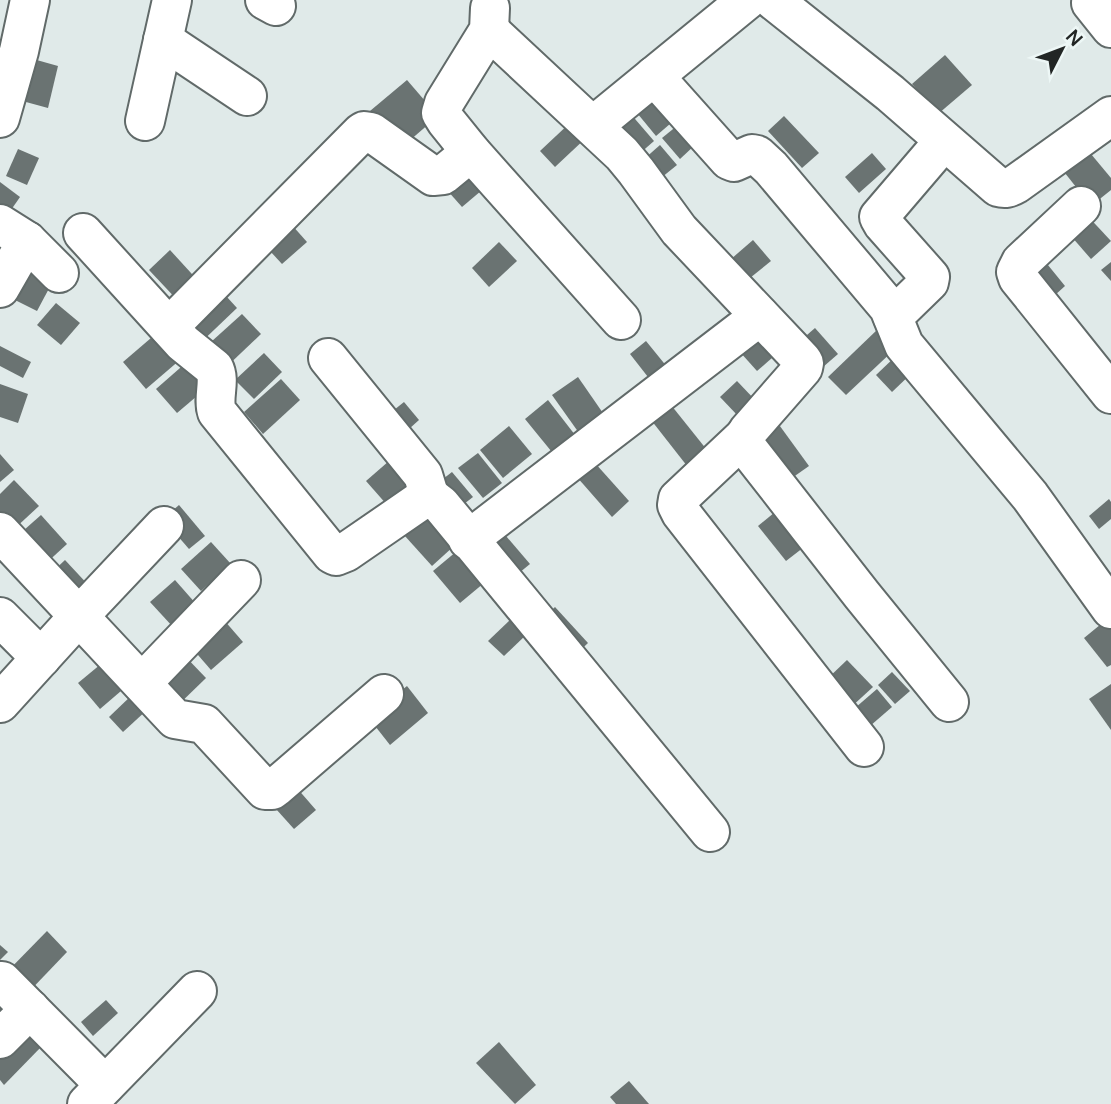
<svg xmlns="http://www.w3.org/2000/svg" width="1111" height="1104" viewBox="0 0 1111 1104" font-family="Manrope,sans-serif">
<rect width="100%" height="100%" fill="#e0eae9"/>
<g fill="#6a7372">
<polygon points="945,55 972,85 938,114 912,84"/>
<polygon points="26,57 58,66 48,108 15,99"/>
<polygon points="407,80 438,116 401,148 370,111"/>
<polygon points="649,83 678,117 656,136 628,102"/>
<polygon points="623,105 654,141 630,162 599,127"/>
<polygon points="784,116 819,153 802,168 768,131"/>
<polygon points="573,120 588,136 555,167 540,151"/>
<polygon points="678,125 695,145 680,159 662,138"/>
<polygon points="660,145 677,165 651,186 635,167"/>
<polygon points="1086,148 1111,178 1111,190 1091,206 1061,168"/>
<polygon points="18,149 39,158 27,185 6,176"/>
<polygon points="872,153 886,169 859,193 845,177"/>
<polygon points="465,158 488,185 462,207 439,181"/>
<polygon points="0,182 20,197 11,210 0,203"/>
<polygon points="1083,211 1111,241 1091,259 1064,228"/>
<polygon points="283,215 307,242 282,264 258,238"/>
<polygon points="753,240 771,261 740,286 723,266"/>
<polygon points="499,242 517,261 489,287 472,268"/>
<polygon points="170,250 202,285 181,304 149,270"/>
<polygon points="1039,254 1065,286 1044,305 1017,273"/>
<polygon points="1111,262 1111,281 1101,270"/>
<polygon points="19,263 53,281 37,311 3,294"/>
<polygon points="216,285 237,308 193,350 171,327"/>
<polygon points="56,303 80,323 61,345 37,325"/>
<polygon points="242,314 261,334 221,372 201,351"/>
<polygon points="754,321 781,350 757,371 731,342"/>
<polygon points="815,328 838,354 815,374 792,348"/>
<polygon points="878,329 896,348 846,395 828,377"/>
<polygon points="158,332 181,359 146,389 123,362"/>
<polygon points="646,341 672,373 655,386 630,354"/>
<polygon points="0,346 31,362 23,378 0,366"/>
<polygon points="264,353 282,372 254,399 235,380"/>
<polygon points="898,354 914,371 892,392 876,375"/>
<polygon points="188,361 210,385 177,413 156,389"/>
<polygon points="578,377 605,416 579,433 552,395"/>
<polygon points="281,379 300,400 263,434 244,412"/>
<polygon points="737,381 756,401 739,417 720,397"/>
<polygon points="0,384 28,394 18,423 0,417"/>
<polygon points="663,395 711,455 691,471 644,411"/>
<polygon points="548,400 582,444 560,462 525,419"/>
<polygon points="404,402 419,420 400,437 384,418"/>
<polygon points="777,422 809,466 782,485 751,441"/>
<polygon points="509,426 532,454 503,478 480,450"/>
<polygon points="478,453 502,483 483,498 458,468"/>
<polygon points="586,453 629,501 612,517 569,468"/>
<polygon points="0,454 14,470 0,482"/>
<polygon points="389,461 418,494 395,514 366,481"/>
<polygon points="452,472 473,497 451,514 430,489"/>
<polygon points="14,480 39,506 12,531 0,518 0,494"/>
<polygon points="1109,499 1111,502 1111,519 1099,529 1089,516"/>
<polygon points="179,505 205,536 189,549 163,519"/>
<polygon points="416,505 454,546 432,566 395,525"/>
<polygon points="780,508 808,544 786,561 758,526"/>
<polygon points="41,515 67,544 42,567 15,538"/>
<polygon points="500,529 530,564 508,582 479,547"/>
<polygon points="211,542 231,564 201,591 181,569"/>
<polygon points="457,551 484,583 460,603 433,571"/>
<polygon points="65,560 92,589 73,607 46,578"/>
<polygon points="175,580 197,605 173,627 150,602"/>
<polygon points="555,607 588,643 571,659 538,623"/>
<polygon points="217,612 243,642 211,670 185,640"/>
<polygon points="511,619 527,634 504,656 488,641"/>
<polygon points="1106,620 1111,627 1111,665 1107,667 1084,638"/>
<polygon points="182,653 206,678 171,712 147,686"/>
<polygon points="107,659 128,685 100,709 78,683"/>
<polygon points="847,660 873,687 850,708 825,681"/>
<polygon points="892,672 910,691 895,704 878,685"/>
<polygon points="1111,684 1111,730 1089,699"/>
<polygon points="407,686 428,713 390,745 368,717"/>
<polygon points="877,689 892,707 870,726 855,708"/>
<polygon points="133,694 148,709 123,732 109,717"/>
<polygon points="289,779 316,810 294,829 267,799"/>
<polygon points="47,931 67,952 23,998 2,977"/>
<polygon points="0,945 8,952 0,960"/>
<polygon points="106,1000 118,1013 93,1036 81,1022"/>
<polygon points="18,1021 42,1046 4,1085 0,1080 0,1039"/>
<polygon points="499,1042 536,1085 515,1104 476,1063"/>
<polygon points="629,1081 649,1104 616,1104 610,1097"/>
</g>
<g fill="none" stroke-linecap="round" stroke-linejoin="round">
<g stroke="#616a69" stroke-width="42">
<g id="minor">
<polyline points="265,0 276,6"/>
<path d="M773 0 890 93 998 187C1005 189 1009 188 1016 184L1111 116"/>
<polyline points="1091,3 1111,28"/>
<polyline points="490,8 489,30 444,103 441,113 446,121 471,152 621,320"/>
<path d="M489 30 622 154 636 171 679 230 802 360 804 363 803 368 748 431C743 438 745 441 748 449L862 595 949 702"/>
<polyline points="163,40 247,96"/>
<polyline points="654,76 729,160 734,162 752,154 757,155 771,168 889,308 904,345 1030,496 1111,609"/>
<polyline points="0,118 19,51 30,0"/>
<polyline points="145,121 172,0"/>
<polyline points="593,126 747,0"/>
<polyline points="1081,206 1021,262 1016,272 1018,278 1111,394"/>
<polyline points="0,224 27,241 59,273"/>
<path d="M83 233 183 343 214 368C221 381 212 398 217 412L332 554 336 556 346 552 423 499 432 498 441 505 710 832"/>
<polyline points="0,288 27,241"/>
<polyline points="893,317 929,282 930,277 883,224 879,217 944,141"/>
<polyline points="169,327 361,133 364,131 371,132 433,176 443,175 471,152"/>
<polyline points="328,358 423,475 430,498"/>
<polyline points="745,436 678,499 677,505 681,513 864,747"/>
<polyline points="0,532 175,719 204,724 265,790 272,790 276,787 384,694"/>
<polyline points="468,540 760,316"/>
<polyline points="0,617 41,658"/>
<polyline points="142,683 241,580"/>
<polyline points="0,703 79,616 164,526"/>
<polyline points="2,981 105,1085"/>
<polyline points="0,1039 30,1009"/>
<polyline points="87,1104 197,991"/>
</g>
</g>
<use href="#minor" stroke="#fff" stroke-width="38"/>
</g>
<g transform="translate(1062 49) rotate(48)" stroke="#edf7f6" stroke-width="5" paint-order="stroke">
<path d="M0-5L12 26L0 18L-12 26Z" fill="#222625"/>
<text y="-10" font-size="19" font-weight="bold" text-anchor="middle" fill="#222625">N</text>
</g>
</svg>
